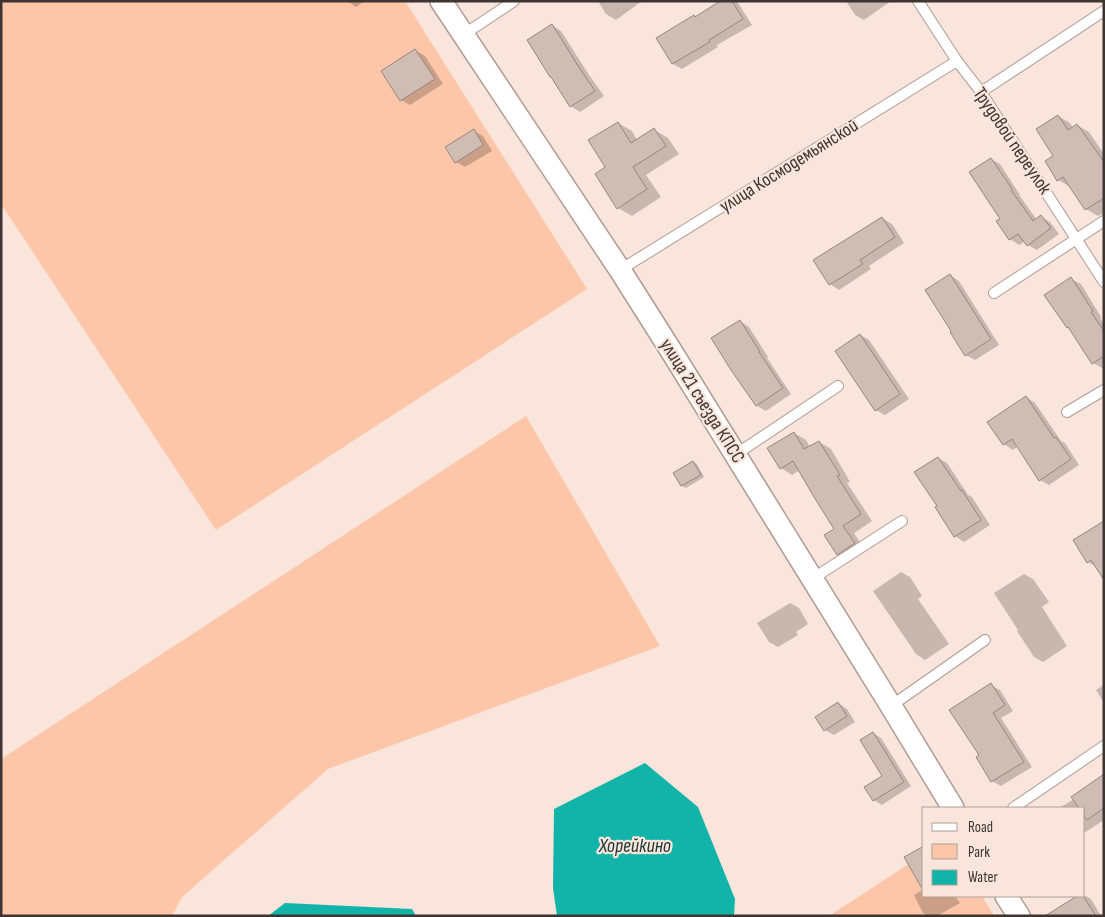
<svg xmlns="http://www.w3.org/2000/svg" width="1105" height="917" viewBox="0 0 1105 917" font-family="'Sofia Sans Condensed',sans-serif">
<rect width="100%" height="100%" fill="#f9e5db"/>
<g fill="#fdc6a9">
<polygon points="1,1 405,1 587,289 216,530 1,204"/>
<polygon points="526,416 660,646 328,769 182,897 172,916 1,916 1,759"/>
<polygon points="924,854 924,896 982,896 994,916 829,916"/>
</g>
<g fill="#12b3a8">
<polygon points="645,763 698,807 735,899 734,916 557,916 553,888 554,809"/>
<polygon points="285,903 412,909 416,916 268,916"/>
</g>
<g fill="#0003">
<polygon points="347,1 365,1 356,7"/>
<polygon points="598,1 642,1 616,20 606,14"/>
<polygon points="723,1 736,1 738,3 752,25 717,45 718,47 682,69 673,64 658,38"/>
<polygon points="846,1 891,1 864,20 855,15"/>
<polygon points="552,25 561,31 589,75 604,96 580,112 571,106 553,77"/>
<polygon points="415,50 425,56 443,84 410,105 401,100 383,72"/>
<polygon points="1058,116 1070,123 1073,128 1077,125 1089,132 1104,154 1104,213 1098,216 1086,209 1071,187 1058,180 1055,156"/>
<polygon points="618,123 632,131 637,140 654,130 668,138 679,154 646,175 661,197 632,216 618,208 607,168"/>
<polygon points="474,131 483,136 492,151 465,167 456,162"/>
<polygon points="991,159 1000,164 1020,195 1019,195 1037,220 1041,217 1050,222 1059,234 1037,250 1028,245 1025,241 1019,245 1010,239 998,222 1001,219"/>
<polygon points="882,218 892,224 904,243 869,266 871,269 839,290 830,284"/>
<polygon points="950,275 959,281 999,345 975,360 966,355"/>
<polygon points="1071,279 1081,284 1101,317 1100,318 1104,324 1104,367 1102,368 1093,363 1070,329 1068,327"/>
<polygon points="740,321 749,327 768,357 767,358 791,394 766,411 757,406 732,369"/>
<polygon points="860,335 869,340 909,399 885,415 876,410"/>
<polygon points="1026,397 1035,403 1061,441 1065,443 1079,465 1049,485 1040,480 1018,446 1013,450 1004,444"/>
<polygon points="794,433 806,440 810,447 819,442 831,449 850,482 847,483 872,521 854,533 865,550 849,560 838,554 836,529 800,470 792,475 781,468"/>
<polygon points="938,458 947,463 968,495 972,497 990,525 964,542 955,536 939,507"/>
<polygon points="693,462 697,464 704,477 686,488 682,486"/>
<polygon points="1074,540 1097,567 1088,562"/>
<polygon points="901,572 910,577 922,596 918,599 949,644 925,660 916,654 873,591"/>
<polygon points="1024,574 1033,579 1049,602 1042,607 1067,646 1043,662 1034,657 1017,631 1018,630 994,593"/>
<polygon points="790,603 799,608 808,624 796,632 798,635 778,647 769,642 757,623"/>
<polygon points="991,685 1000,690 1013,711 1001,718 1032,767 1001,786 992,781 981,755"/>
<polygon points="1104,685 1104,703 1096,690"/>
<polygon points="838,703 847,709 855,722 834,735 825,730"/>
<polygon points="873,733 881,738 911,786 882,805 874,800 883,776"/>
<polygon points="1104,781 1104,820 1084,833 1084,808 1059,808"/>
<polygon points="924,889 924,896 955,896 960,903 937,916 928,916 923,913 914,895"/>
<polygon points="1084,895 1091,899 1101,916 1063,916 1059,909 1079,896"/>
</g>
<g fill="#cfbcb3" stroke="#98867d">
<polygon points="720,1 732,1 743,19 709,40 710,42 672,64 656,38 694,15 695,17"/>
<polygon points="552,24 580,69 595,91 570,107 551,77 550,77 527,40"/>
<polygon points="415,49 435,79 400,101 381,71"/>
<polygon points="1058,115 1068,130 1077,124 1104,162 1104,198 1085,210 1063,177 1057,181 1045,161 1053,156 1036,129"/>
<polygon points="618,122 631,143 654,128 666,146 633,167 647,189 617,209 595,174 605,167 588,140"/>
<polygon points="474,129 483,145 455,163 445,147"/>
<polygon points="991,158 1012,189 1011,190 1033,221 1041,215 1051,228 1027,246 1018,234 1009,240 996,221 1000,219 969,172"/>
<polygon points="882,217 895,237 860,260 863,264 829,285 813,260"/>
<polygon points="950,274 991,339 965,356 950,332 951,331 925,290"/>
<polygon points="1071,277 1093,311 1091,312 1104,331 1104,356 1092,364 1068,327 1067,328 1044,295"/>
<polygon points="740,320 760,352 759,352 783,388 756,406 731,370 711,338"/>
<polygon points="860,334 900,394 875,411 835,351"/>
<polygon points="1026,396 1054,438 1056,437 1071,459 1039,481 1012,439 1003,445 987,422"/>
<polygon points="794,432 804,449 819,441 840,475 837,476 861,514 843,526 855,543 837,555 824,535 834,529 814,497 793,461 780,469 767,448"/>
<polygon points="938,457 961,491 962,490 981,520 954,537 935,507 937,506 914,472"/>
<polygon points="693,461 701,475 681,486 673,473"/>
<polygon points="1104,521 1104,580 1091,560 1087,563 1073,540"/>
<polygon points="991,683 1005,705 993,713 1024,762 991,782 976,757 979,755 949,710"/>
<polygon points="838,702 847,716 824,731 815,717"/>
<polygon points="873,732 904,782 873,801 864,787 882,776 860,740"/>
<polygon points="1104,774 1104,808 1087,820 1084,816 1084,808 1079,808 1071,797"/>
<polygon points="924,846 924,892 904,857"/>
<polygon points="1077,896 1083,896 1096,916 1045,916"/>
</g>
<g fill="none" stroke-linecap="round" stroke-linejoin="round">
<g stroke="#af9c93" stroke-width="12">
<g id="lane">
<polyline points="918,1 957,61 981,92 1104,282"/>
<polyline points="463,35 514,1"/>
<polyline points="981,92 1104,11"/>
<polyline points="620,270 957,61"/>
<polyline points="994,293 1104,221"/>
<polyline points="1067,412 1104,390"/>
<polyline points="735,455 838,386"/>
<polyline points="812,579 902,521"/>
<polyline points="891,706 985,640"/>
<polyline points="1013,808 1104,746"/>
</g>
</g>
<g stroke="#af9c93" stroke-width="24">
<g id="street">
<polyline points="441,1 620,270 670,349 891,706 953,808"/>
<polyline points="1006,896 1019,916"/>
</g>
</g>
<use href="#lane" stroke="#fff" stroke-width="10"/>
<use href="#street" stroke="#fff" stroke-width="21"/>
</g>
<g text-anchor="middle" dominant-baseline="central" stroke-width="4.5" stroke-linejoin="round" paint-order="stroke">
<g font-size="19" fill="#3d3531" stroke="#f9e5db">
<text transform="translate(1012 141) rotate(56)">Трудовой переулок</text>
<text transform="translate(789 166) rotate(-32)">улица Космодемьянской</text>
<text transform="translate(702 401) rotate(58)">улица 21 съезда КПСС</text>
</g>
<g font-size="20" font-style="italic" fill="#203835" stroke="#f9e5db">
<text x="635" y="846">Хорейкино</text>
</g>
</g>
<rect width="1105" height="917" fill="none" stroke="#3d3531" stroke-width="5"/>
<rect x="922" y="807" width="162" height="90" fill="#f9e5db" stroke="#ae9f97"/>
<rect x="932" y="823" width="25" height="8" fill="#ffffff" stroke="#ae9f97"/>
<text x="968" y="832" font-size="15" fill="#3d3531">Road</text>
<rect x="932" y="844" width="25" height="15" fill="#fdc6a9" stroke="#ae9f97"/>
<text x="968" y="857" font-size="15" fill="#3d3531">Park</text>
<rect x="932" y="870" width="25" height="15" fill="#12b3a8" stroke="#ae9f97"/>
<text x="968" y="882" font-size="15" fill="#3d3531">Water</text>
</svg>
